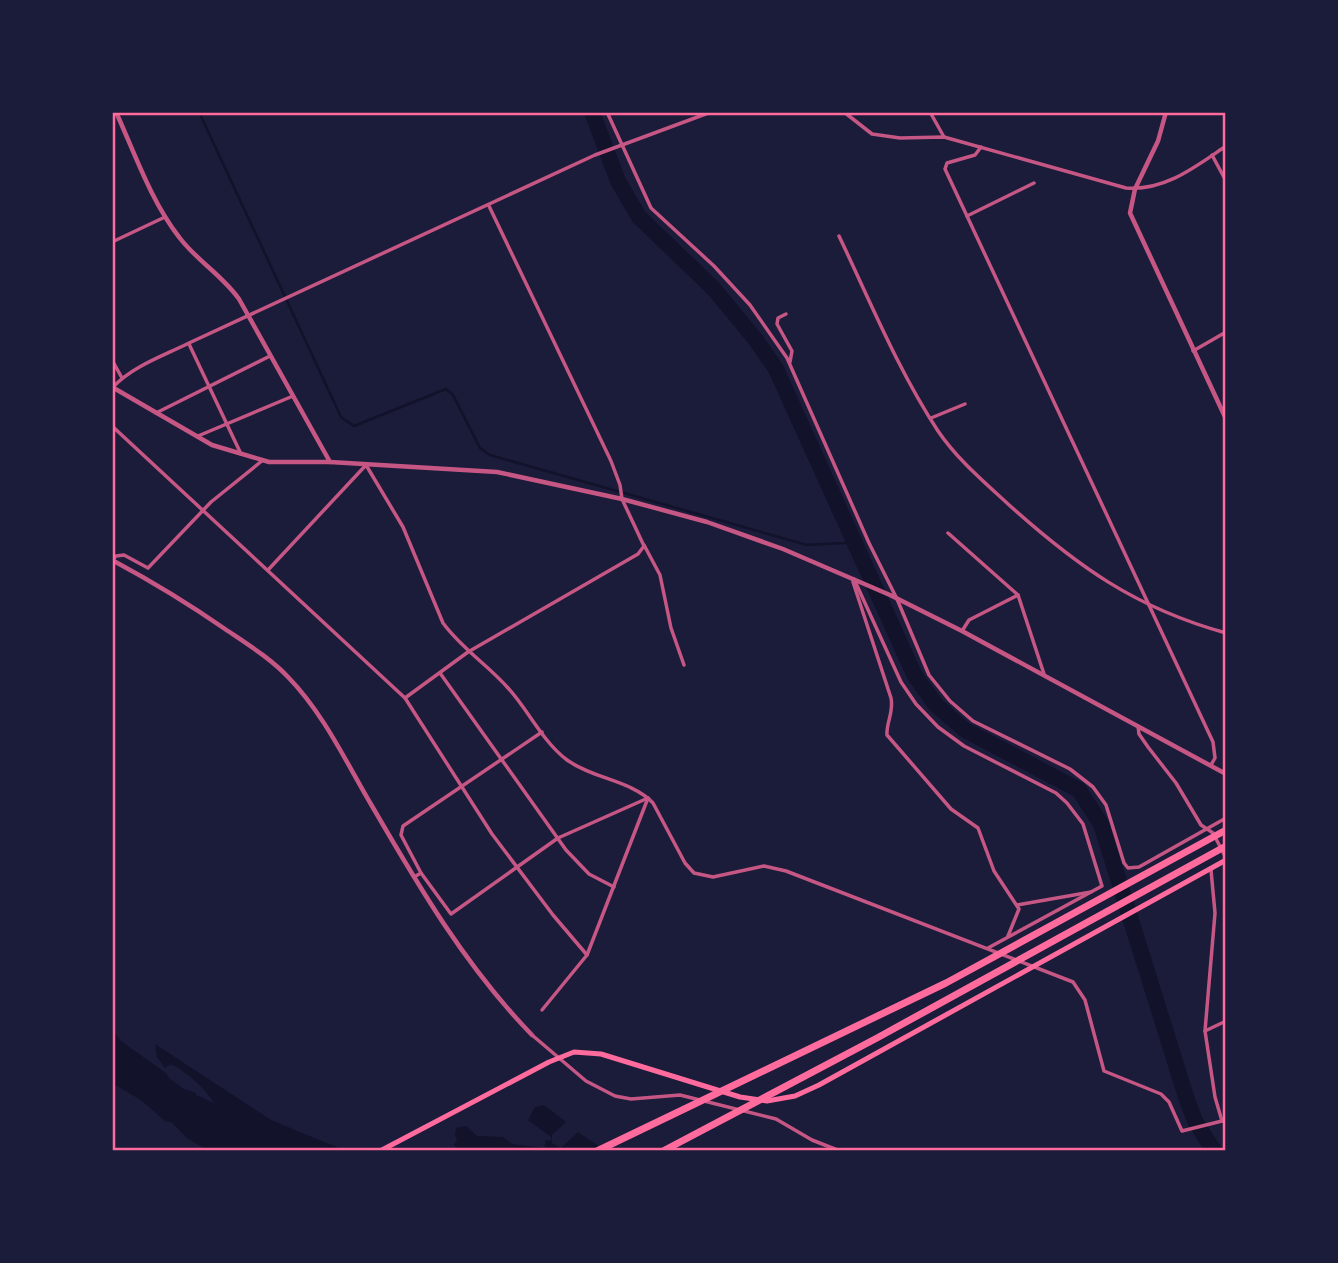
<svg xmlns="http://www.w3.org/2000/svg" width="1338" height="1263" viewBox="0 0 1338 1263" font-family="Poppins,sans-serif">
<rect width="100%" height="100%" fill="#1b1b3a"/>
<g fill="#12122b">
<path d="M112 1030 122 1042 166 1073 170 1079 184 1089 196 1093V1095L214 1103C204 1087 187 1072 171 1064L165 1068 157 1057 155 1044 271 1120 346 1151H210L188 1139 171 1122 165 1121 141 1100 112 1083Z"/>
<polygon points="544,1105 566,1122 552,1135 552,1143 561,1148 578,1132 606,1151 461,1151 454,1145 457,1140 455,1135 456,1128 466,1126 477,1136 503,1137 512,1144 544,1148 546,1140 551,1141 551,1137 528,1120 535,1107"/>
</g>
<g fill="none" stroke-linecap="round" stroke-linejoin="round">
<polyline stroke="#12122b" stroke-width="2.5" points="199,112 341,417 354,426 446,389 453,395 480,448 490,455 807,545 845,543 854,540"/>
<polyline stroke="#12122b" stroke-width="16" points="592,112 618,181 639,217 714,289 756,340 776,369 915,676 936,705 965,730 1079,790 1101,824 1187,1100 1195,1121 1214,1151"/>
<g stroke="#c65784" stroke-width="3.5">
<polyline points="607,112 651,208 714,266 750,305 787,358 869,543 897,599 929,675 950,701 973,721 1070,769 1093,787 1106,805 1124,863 1128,868 1139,867 1226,818"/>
<path d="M844 112 872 134 900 138 944 137 1126 188C1165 191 1195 167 1226 146"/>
<polyline points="930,112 944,137"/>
<polyline points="981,147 975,155 947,163 945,169 1213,742 1215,758 1211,765"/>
<polyline points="1212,155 1226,181"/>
<polyline points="967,216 1034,183"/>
<path d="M839 236C870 301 898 370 938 431 957 459 983 481 1008 504 1077 566 1135 608 1226 633"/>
<polyline points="112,242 165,217"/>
<polyline points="786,314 778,318 777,324 792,351 790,362"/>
<polyline points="189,344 241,454"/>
<polyline points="1193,351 1226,332"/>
<polyline points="112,360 122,378"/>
<path d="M113 387C133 366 163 356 189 343L595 155 711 112"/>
<polyline points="156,413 270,356"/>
<polyline points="931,418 965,404"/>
<polyline points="112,426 405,698 492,834 553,915 587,955"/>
<polyline points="198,436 293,396"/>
<polyline points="948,533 1018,595 1044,674"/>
<polyline points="644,545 660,575 671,628 684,665"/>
<polyline points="112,561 116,556 124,555 148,568 211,502 263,460"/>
<path d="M268 570 366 465 403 527 443 623C462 649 488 665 508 688 529 711 542 741 567 760 593 779 631 780 653 803L685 863 694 873 713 877 764 866 786 871 1073 982 1085 1000 1104 1071 1161 1094 1169 1102 1182 1131 1226 1120"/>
<polyline points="854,579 901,682 916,704 938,727 964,746 1056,793 1067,803 1083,824 1102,886 988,948"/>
<path d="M853 582 891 698C894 712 886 723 887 735L951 809 978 828 994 871 1019 909 1008 936"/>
<polyline points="962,631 969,620 1018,595"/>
<polyline points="440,673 566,850 589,874 614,887"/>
<polyline points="405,698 468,652 638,554 644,546 622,499 620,485 611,461 489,206"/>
<polyline points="1138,726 1139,734 1148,747 1176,783 1201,825 1213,833 1226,858"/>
<polyline points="1211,870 1215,913 1205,1031 1215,1097 1222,1121"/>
<polyline points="421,873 401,835 403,826 542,732"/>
<polyline points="414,877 421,873 451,914 558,838 648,798"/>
<polyline points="1017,905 1091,892"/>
<polyline points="542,1010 587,955 648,798"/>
<polyline points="1205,1031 1226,1021"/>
<polyline points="532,1035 586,1081 615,1096 631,1099 680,1095 776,1119 812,1140 840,1151"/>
</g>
<g stroke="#c65784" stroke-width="4.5">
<path d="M116 112C135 154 151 201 179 237 196 260 222 275 239 299L330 462"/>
<polyline points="1166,112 1158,141 1135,189 1130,213 1226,419"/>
<polyline points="112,387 212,445 269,462 330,462 497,472 622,499 707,522 783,549 890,595 962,631 1226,774"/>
<path d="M112 560C151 581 189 604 225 629 247 644 270 658 288 677 324 714 346 762 372 806 419 887 466 967 532 1035"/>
</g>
<polyline stroke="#ff6b9d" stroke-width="5" points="380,1151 549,1062 574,1052 601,1054 740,1097 767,1101 795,1096 819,1085 1226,860"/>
<g stroke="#ff6b9d" stroke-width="7">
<polyline points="597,1151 946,983 1226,830"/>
<polyline points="663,1151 877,1038 1226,846"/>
</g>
</g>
<rect width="1338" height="1263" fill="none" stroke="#1b1b3a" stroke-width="228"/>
<rect x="114" y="114" width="1110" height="1035" fill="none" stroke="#ff6b9d" stroke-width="2.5"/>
</svg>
